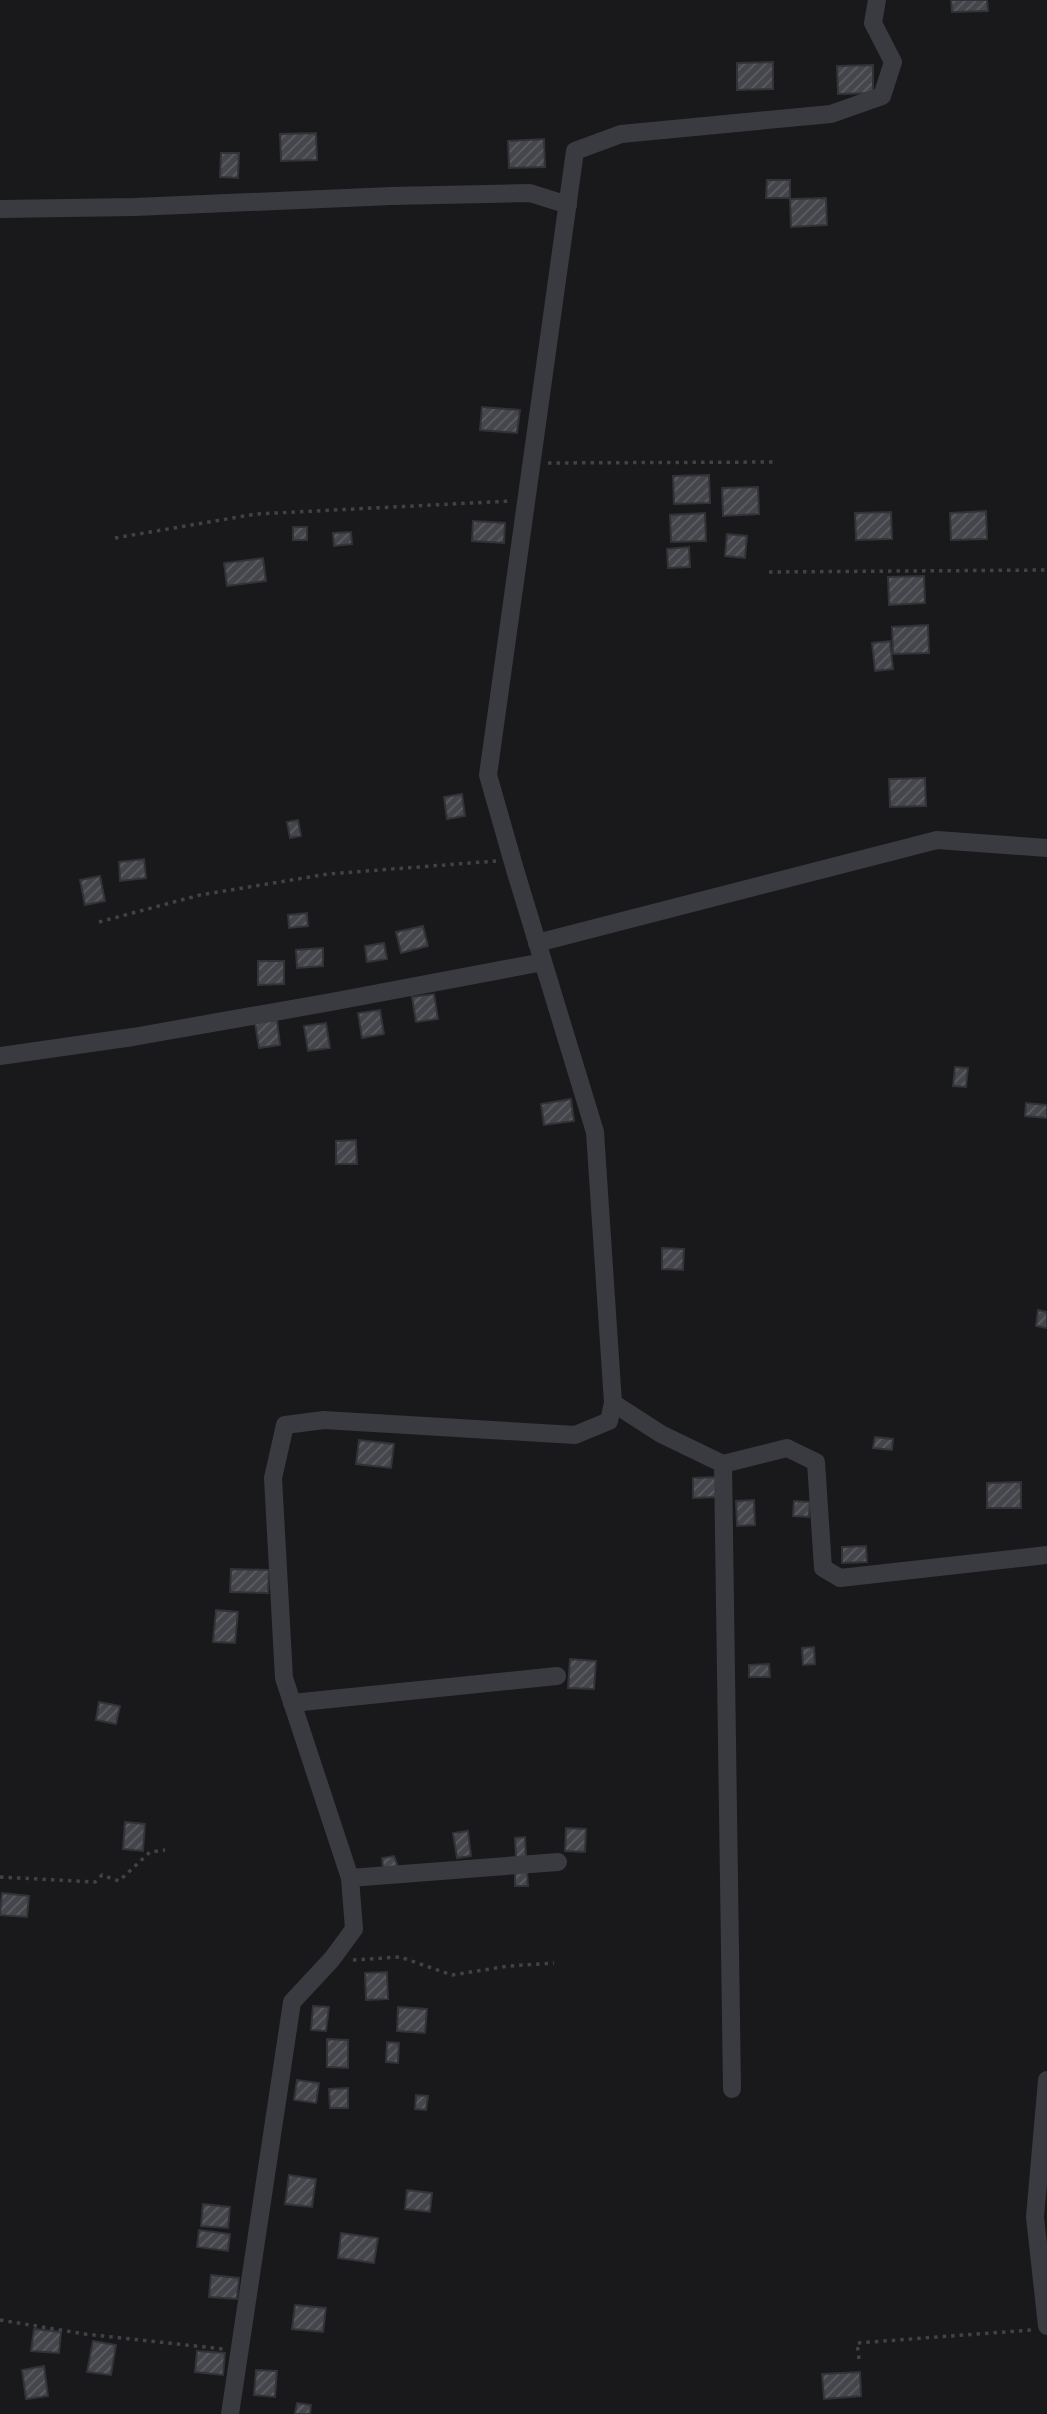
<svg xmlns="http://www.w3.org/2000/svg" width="1047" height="2414" viewBox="0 0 1047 2414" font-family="'Work Sans',sans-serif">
<defs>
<pattern id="building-hatch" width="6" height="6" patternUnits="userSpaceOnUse" patternTransform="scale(1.75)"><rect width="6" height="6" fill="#44464b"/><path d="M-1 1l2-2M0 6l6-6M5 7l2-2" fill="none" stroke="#5c5e63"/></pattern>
</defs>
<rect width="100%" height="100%" fill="#19191b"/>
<g fill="url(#building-hatch)" stroke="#323337" stroke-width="2">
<polygon points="951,0 987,0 988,11 952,12"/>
<polygon points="773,62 773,89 737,90 737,63"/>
<polygon points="873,65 873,93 838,94 837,66"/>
<polygon points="316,133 317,160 281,161 280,134"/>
<polygon points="544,139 545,167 509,168 508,141"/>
<polygon points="221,153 239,153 238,178 220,177"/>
<polygon points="767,180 790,180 790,198 766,198"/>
<polygon points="826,198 827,225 791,227 790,199"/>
<polygon points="482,407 520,410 517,433 480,430"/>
<polygon points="709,475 710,503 674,504 673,476"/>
<polygon points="758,487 759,514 723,516 722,488"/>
<polygon points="986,511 987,539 951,540 950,513"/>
<polygon points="891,512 892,539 856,540 855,513"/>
<polygon points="705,513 706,541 671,542 670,515"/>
<polygon points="473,521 505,523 504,543 472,541"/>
<rect x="293" y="527" width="14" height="13"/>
<polygon points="351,532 352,544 334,546 333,533"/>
<polygon points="727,534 747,536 745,558 725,556"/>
<polygon points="689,547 690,567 668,568 667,549"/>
<polygon points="263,558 266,581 227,586 224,563"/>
<polygon points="924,576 925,603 889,605 888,577"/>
<polygon points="928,625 929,653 893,654 892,627"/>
<polygon points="890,641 893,669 875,671 872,643"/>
<polygon points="925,778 926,806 890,807 889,779"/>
<polygon points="462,794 465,816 447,819 444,797"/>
<polygon points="298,820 301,836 290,838 287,822"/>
<polygon points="144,859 146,878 120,881 119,862"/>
<polygon points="100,876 105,901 85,905 80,880"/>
<polygon points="307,913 308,926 289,928 288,915"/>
<polygon points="423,926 428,946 401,953 396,932"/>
<polygon points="384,943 387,959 367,962 365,946"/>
<polygon points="323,948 323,966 297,968 296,950"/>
<polygon points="258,961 284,961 284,984 258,985"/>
<polygon points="434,994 438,1019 416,1022 412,997"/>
<polygon points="380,1010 384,1034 362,1038 358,1013"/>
<polygon points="277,1020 280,1045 259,1048 255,1023"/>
<polygon points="326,1023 330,1048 308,1051 304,1026"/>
<polygon points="955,1067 968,1068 966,1087 953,1086"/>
<polygon points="571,1099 574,1121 544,1125 541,1104"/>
<polygon points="1026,1103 1047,1105 1047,1118 1025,1116"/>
<polygon points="356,1140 357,1164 336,1164 336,1141"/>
<polygon points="662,1248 684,1249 683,1270 662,1269"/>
<polygon points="1038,1310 1047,1312 1047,1328 1036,1326"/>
<polygon points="875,1437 893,1439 892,1450 873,1448"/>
<polygon points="359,1440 394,1444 391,1468 356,1464"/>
<polygon points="716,1477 717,1497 693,1498 693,1478"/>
<polygon points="1021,1482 1021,1508 987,1508 987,1483"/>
<polygon points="754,1500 755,1525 737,1526 736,1501"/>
<polygon points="794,1501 810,1502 809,1517 793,1516"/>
<polygon points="866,1546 867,1562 842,1563 842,1547"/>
<polygon points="231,1569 269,1570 268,1593 230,1592"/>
<polygon points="216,1610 238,1612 235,1643 213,1642"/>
<polygon points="814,1647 815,1664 803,1665 802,1648"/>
<polygon points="570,1659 596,1661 594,1689 568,1688"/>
<polygon points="769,1664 770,1677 749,1677 749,1665"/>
<polygon points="99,1702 120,1706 116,1724 96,1720"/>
<polygon points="125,1822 145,1824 143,1851 123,1849"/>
<polygon points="566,1828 586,1829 585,1852 565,1851"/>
<polygon points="468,1831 471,1856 457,1858 453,1833"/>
<polygon points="525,1837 526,1857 516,1858 515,1838"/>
<polygon points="394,1856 398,1867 383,1869 382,1858"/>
<polygon points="515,1870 527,1870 528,1886 515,1886"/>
<polygon points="2,1893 29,1896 27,1917 0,1915"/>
<polygon points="387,1972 388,1999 366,2000 365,1973"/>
<polygon points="313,2006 329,2007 326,2031 311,2030"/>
<polygon points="398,2007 427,2009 425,2033 397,2031"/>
<polygon points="327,2039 348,2040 348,2068 327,2067"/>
<polygon points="387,2042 399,2043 398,2063 386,2062"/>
<polygon points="297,2080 319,2083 316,2103 294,2100"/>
<polygon points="348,2088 348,2108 330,2108 329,2089"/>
<polygon points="416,2095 428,2096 426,2110 415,2109"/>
<polygon points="289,2175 316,2179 312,2207 285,2204"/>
<polygon points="407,2190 432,2193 430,2212 405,2209"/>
<polygon points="203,2204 230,2207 228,2228 201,2226"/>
<polygon points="199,2230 230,2234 228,2251 197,2247"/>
<polygon points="341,2233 378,2238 374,2263 338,2258"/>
<polygon points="211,2275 239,2278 237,2299 209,2297"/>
<polygon points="295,2305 326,2308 323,2332 292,2329"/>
<polygon points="34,2329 61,2332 59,2353 31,2351"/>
<polygon points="93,2341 116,2345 111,2375 87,2372"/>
<polygon points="197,2351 225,2353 223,2375 195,2372"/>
<polygon points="44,2366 48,2396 26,2399 22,2370"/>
<polygon points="256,2370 277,2371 275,2397 254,2395"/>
<polygon points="860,2372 861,2396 824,2399 822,2374"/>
<polygon points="297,2403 311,2405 310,2414 295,2414"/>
</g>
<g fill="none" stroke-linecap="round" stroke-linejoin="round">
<g stroke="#3f4247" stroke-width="3.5" stroke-dasharray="3.5 5" stroke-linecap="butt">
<polyline points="548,463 774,462"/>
<polyline points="115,538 256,514 511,501"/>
<polyline points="769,572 1047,570"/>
<polyline points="99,922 200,895 328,874 496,861"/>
<polyline points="0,1877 95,1882 102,1875 119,1881 150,1852 165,1850"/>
<polyline points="353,1960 400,1957 452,1975 509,1966 554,1963"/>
<polyline points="0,2320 85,2334 223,2349"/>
<polyline points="859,2359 857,2343 1031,2330"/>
</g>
<g stroke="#393b40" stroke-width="18">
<polyline points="0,209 135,207 391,196 530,193 568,205"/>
<polyline points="537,943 937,840 1047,848"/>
<polyline points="0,1056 133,1037 331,1002 543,962"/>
<polyline points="613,1403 661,1434 723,1464 787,1448 816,1462 823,1568 840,1578 1047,1555"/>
<polyline points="723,1464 732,2089"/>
<polyline points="292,1703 557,1676"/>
<polyline points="350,1878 558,1862"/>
<polyline points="1047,2080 1035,2217 1047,2326"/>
<polyline points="230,2414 292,2002 332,1959 354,1929 350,1878 284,1678 273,1478 285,1425 324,1420 575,1435 609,1421 613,1403 595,1132 516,873 488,775 575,151 621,134 831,114 882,96 893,62 873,23 877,0"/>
</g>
</g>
</svg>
